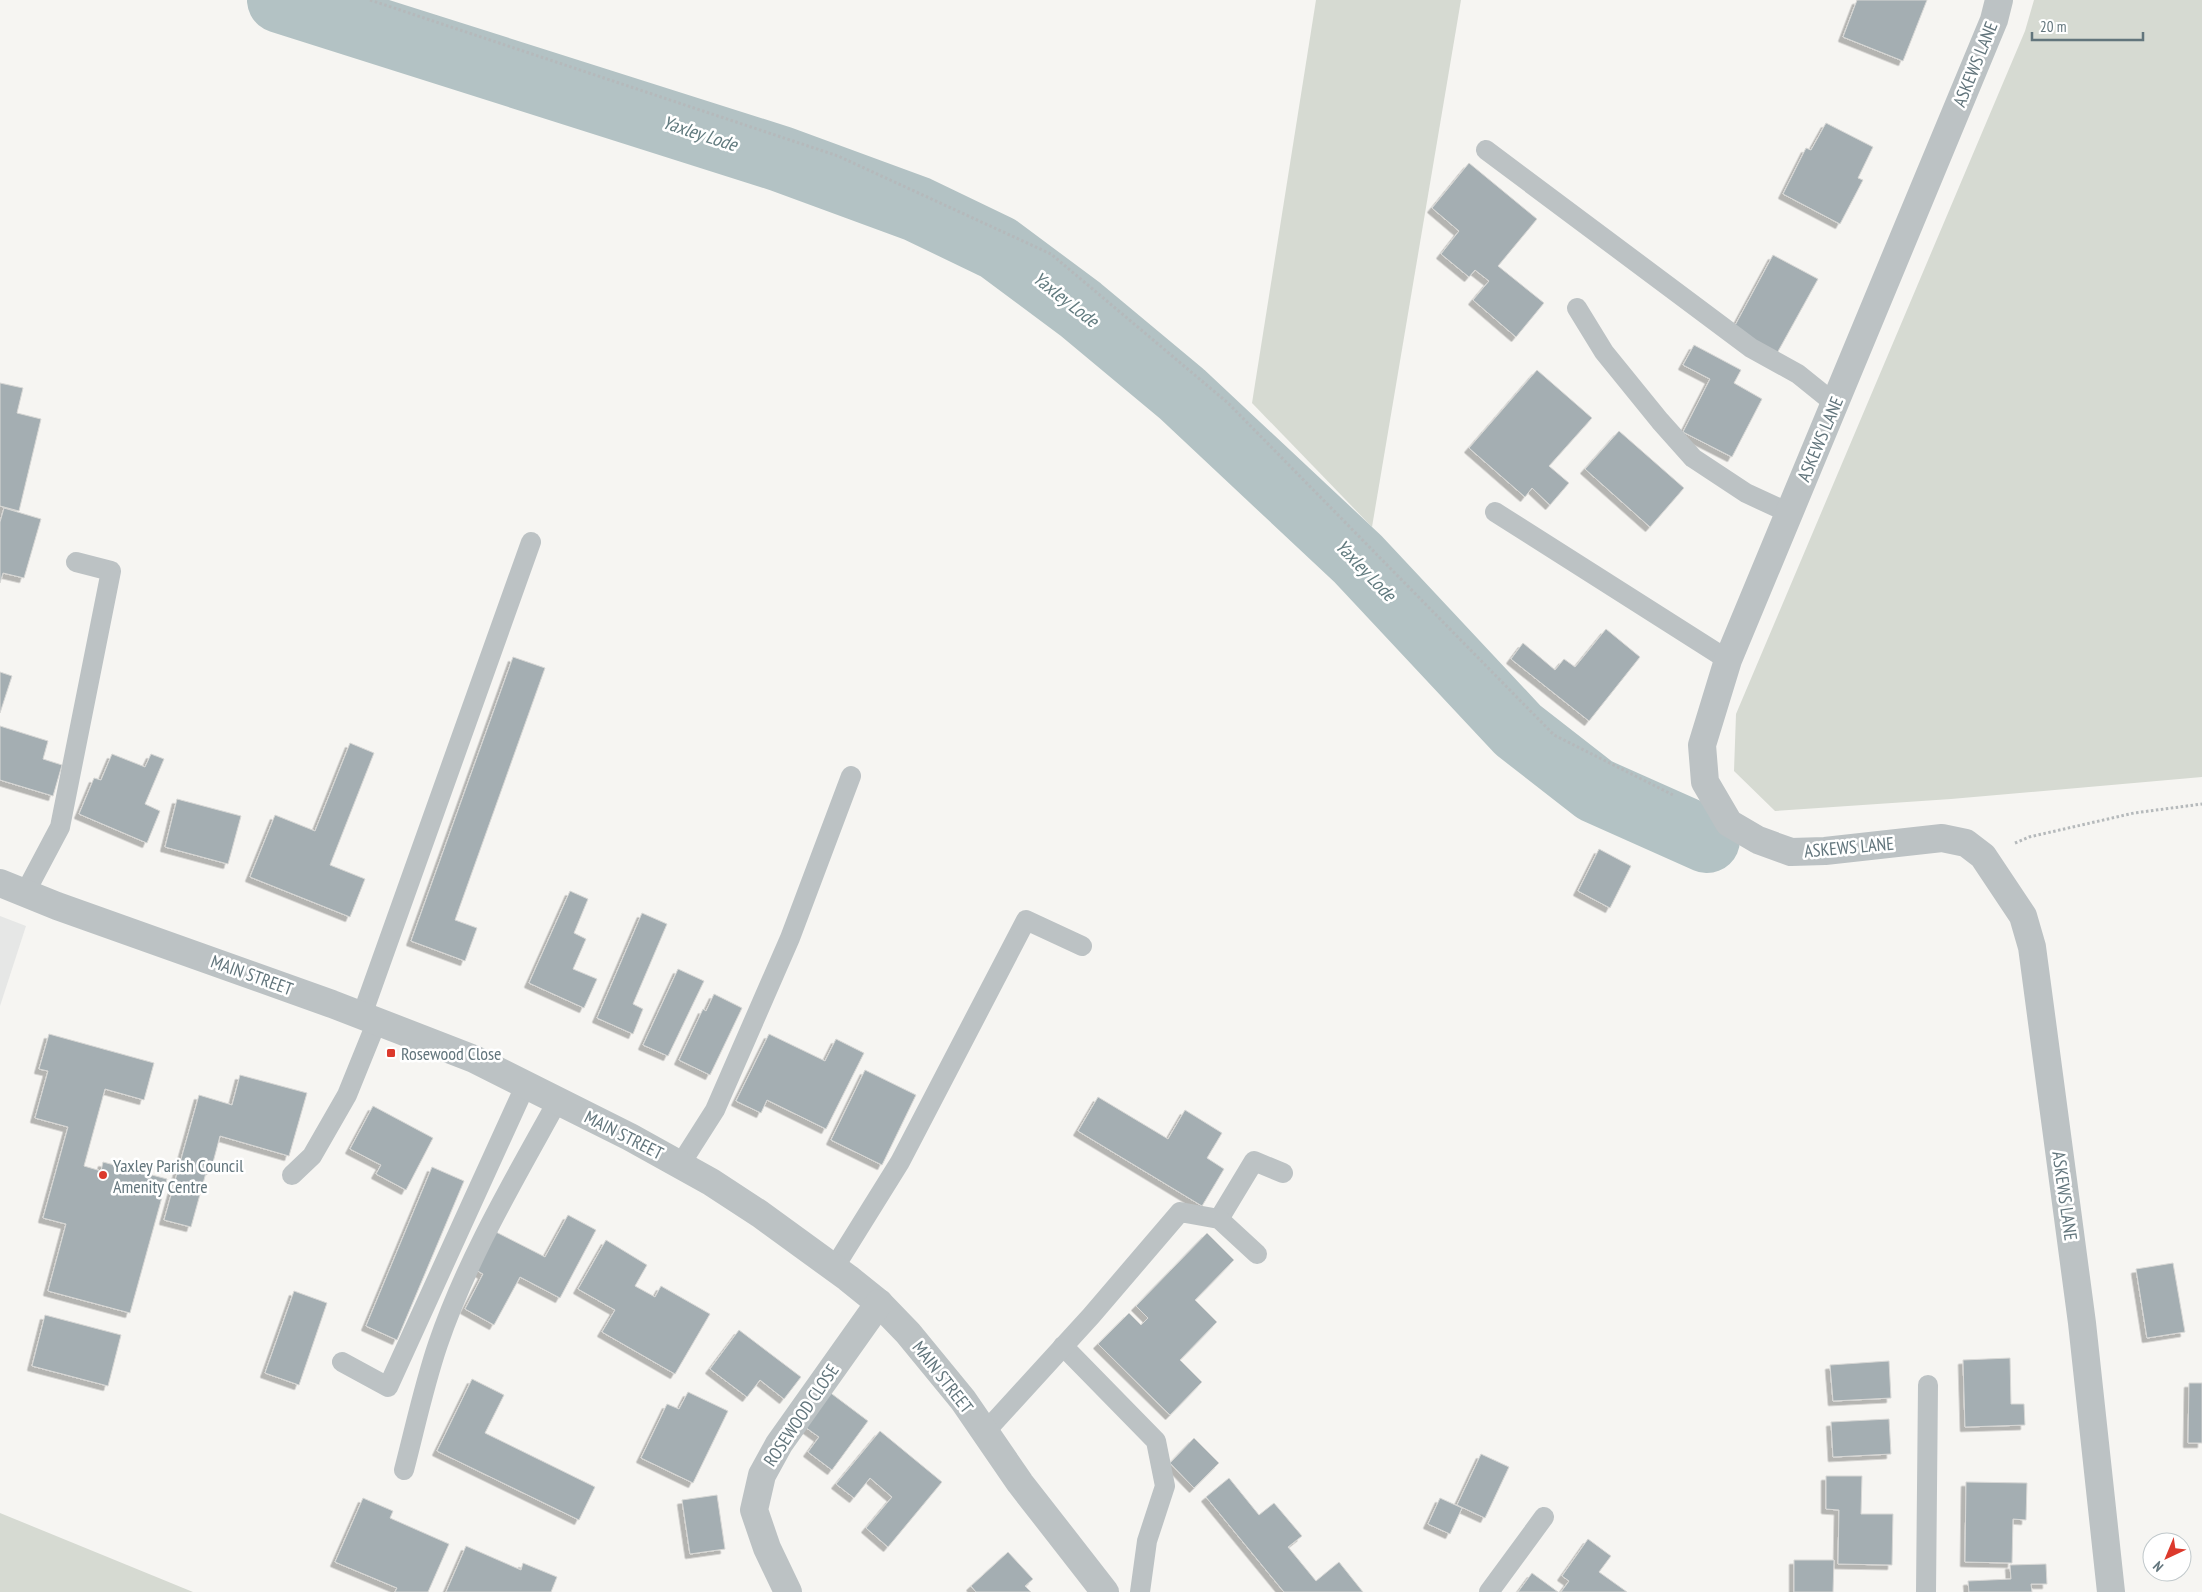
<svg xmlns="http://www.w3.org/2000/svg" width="2202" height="1592" viewBox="0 0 2202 1592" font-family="'PT Sans Narrow',sans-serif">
<defs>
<filter id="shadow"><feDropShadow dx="-4.5" dy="4.5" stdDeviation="0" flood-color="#0004"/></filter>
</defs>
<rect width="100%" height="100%" fill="#f6f5f2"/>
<polygon fill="#e6e7e6" points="0,916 26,926 0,1006"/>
<g fill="#d6dad2">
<polygon points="1316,0 1461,0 1372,527 1252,403"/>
<polygon points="2034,0 2202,0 2202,777 1951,799 1775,811 1734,771 1736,714 2025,31"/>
<polygon points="0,1513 193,1592 0,1592"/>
</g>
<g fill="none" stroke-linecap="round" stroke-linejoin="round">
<polyline stroke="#b3c2c4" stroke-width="66" points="280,0 781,159 917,209 998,248 1080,309 1182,394 1358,559 1518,730 1595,790 1707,840"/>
</g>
<g fill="#a4aeb2" stroke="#d7d7d5" filter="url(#shadow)">
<polygon points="1857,0 1927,0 1903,61 1843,37"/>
<polygon points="1826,123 1873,147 1858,178 1863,180 1840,224 1783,194 1806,148 1811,150"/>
<polygon points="1469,163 1537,219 1498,266 1544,303 1516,337 1473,300 1489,281 1475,270 1469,277 1441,254 1459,231 1432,208"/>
<polygon points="1773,255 1818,279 1776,355 1732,331"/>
<polygon points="1694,345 1741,370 1734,383 1762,399 1732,457 1683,432 1710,379 1683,365"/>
<polygon points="1537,370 1592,418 1549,466 1569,483 1550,505 1532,488 1525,497 1469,448"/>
<polygon points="0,383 23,388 17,413 41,419 19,511 0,506"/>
<polygon points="1619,431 1684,488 1650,527 1585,469"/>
<polygon points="4,508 41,519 24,578 3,573 0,583 0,522"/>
<polygon points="1606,629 1640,657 1589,721 1511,659 1523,643 1555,670 1564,659 1575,667"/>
<polygon points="513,657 545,668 455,920 477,928 465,961 411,941"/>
<polygon points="0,672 12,676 0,713"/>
<polygon points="0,726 48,741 43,759 62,765 53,796 0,780"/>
<polygon points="350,743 374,753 330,865 365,879 350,917 250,877 275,815 315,831"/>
<polygon points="112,754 145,767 151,754 164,759 145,804 160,811 147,843 79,814 94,778 101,780"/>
<polygon points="177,799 241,816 228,864 165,847"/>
<polygon points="1599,849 1631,866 1610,908 1578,891"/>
<polygon points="570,891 588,899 574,933 586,939 573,969 597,979 584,1008 529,983"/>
<polygon points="642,913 667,924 633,1004 643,1009 633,1034 597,1018"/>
<polygon points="678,969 704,981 668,1056 643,1045"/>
<polygon points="714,994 742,1008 710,1075 679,1060 703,1009 706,1011"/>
<polygon points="49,1034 154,1063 144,1100 105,1089 84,1166 101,1171 103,1162 167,1179 130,1313 48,1291 66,1224 43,1218 68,1127 35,1118 48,1071 39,1069"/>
<polygon points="769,1034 825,1061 836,1039 864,1053 826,1129 767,1100 761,1113 736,1101"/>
<polygon points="865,1070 916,1095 882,1165 831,1140"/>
<polygon points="240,1075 307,1093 289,1156 220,1136 211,1170 207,1169 191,1227 164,1220 199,1095 232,1105"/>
<polygon points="1098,1097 1168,1139 1185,1110 1222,1133 1207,1158 1224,1169 1202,1206 1078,1131"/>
<polygon points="373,1106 433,1138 406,1190 376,1174 381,1165 350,1149"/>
<polygon points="432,1167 464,1181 397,1340 366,1326"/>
<polygon points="568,1215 596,1230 560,1298 520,1277 494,1325 465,1309 483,1274 474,1269 494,1231 545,1257"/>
<polygon points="1207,1233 1234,1260 1195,1300 1217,1322 1180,1360 1202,1382 1170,1415 1098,1344 1129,1313 1141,1325 1148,1318 1136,1306"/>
<polygon points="606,1240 647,1265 635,1286 655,1297 661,1286 710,1314 675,1374 602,1332 615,1310 578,1289"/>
<polygon points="2173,1263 2185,1332 2147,1338 2136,1269"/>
<polygon points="294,1291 327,1303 299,1385 265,1373"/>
<polygon points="45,1315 121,1335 108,1386 32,1366"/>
<polygon points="739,1330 801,1377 784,1399 760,1380 747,1397 710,1369"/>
<polygon points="2010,1358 2011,1404 2024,1404 2025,1425 1965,1427 1963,1360"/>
<polygon points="1889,1361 1891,1398 1833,1401 1830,1365"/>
<polygon points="472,1379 504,1395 485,1433 595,1487 579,1520 437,1451"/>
<polygon points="2189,1383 2202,1383 2202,1443 2188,1443"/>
<polygon points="824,1388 868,1421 832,1470 808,1452 819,1437 798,1422"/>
<polygon points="688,1392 728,1411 693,1483 641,1458 667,1404 679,1409"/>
<polygon points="1889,1419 1891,1454 1833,1457 1831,1422"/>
<polygon points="880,1431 942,1482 888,1547 866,1528 892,1497 870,1478 854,1498 836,1484"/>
<polygon points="1194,1438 1219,1463 1194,1488 1170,1463"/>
<polygon points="1481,1454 1509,1467 1485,1518 1457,1505"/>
<polygon points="1826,1476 1862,1476 1861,1514 1893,1514 1892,1565 1838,1564 1839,1510 1826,1509"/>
<polygon points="1229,1478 1259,1515 1274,1503 1302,1536 1288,1547 1316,1581 1339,1562 1363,1592 1284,1592 1206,1497"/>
<polygon points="1966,1482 2027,1483 2026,1520 2013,1519 2012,1563 1965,1562"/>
<polygon points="717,1495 725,1549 690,1554 682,1500"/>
<polygon points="363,1498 393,1511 390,1518 449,1544 428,1592 395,1592 397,1588 335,1562"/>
<polygon points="1440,1498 1462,1508 1450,1534 1428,1524"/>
<polygon points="1588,1539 1611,1556 1599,1572 1627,1592 1561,1592 1569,1581 1562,1576"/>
<polygon points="466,1546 521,1570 523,1563 557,1577 551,1592 446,1592"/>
<polygon points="1008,1552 1033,1579 1025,1586 1031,1592 976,1592 971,1586"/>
<polygon points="1794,1560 1834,1560 1833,1592 1794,1592"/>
<polygon points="2046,1564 2047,1584 2031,1584 2032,1592 1969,1592 1968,1581 2011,1579 2010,1565"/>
<polygon points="1532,1573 1558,1592 1518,1592"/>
</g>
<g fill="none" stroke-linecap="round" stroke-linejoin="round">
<g stroke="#b5b9bb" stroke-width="3" stroke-dasharray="2.5 2.5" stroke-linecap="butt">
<polyline points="370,0 838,156 1051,254 1228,403 1554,735 1675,796"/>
<polyline points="2015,843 2029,837 2134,813 2202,804"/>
</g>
<g stroke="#bcc2c4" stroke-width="20">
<polyline points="1486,150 1751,348 1798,374 1834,403"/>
<polyline points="1577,308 1604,352 1660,421 1693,458 1746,493 1789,513"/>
<polyline points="1495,512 1728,660"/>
<polyline points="25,893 60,827 111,571 76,562"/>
<polyline points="362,1015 531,542"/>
<polyline points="680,1165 715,1110 790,938 851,776"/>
<polyline points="292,1175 312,1156 347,1095 377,1021"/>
<polyline points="1219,1219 1254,1161 1283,1173"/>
<polyline points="834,1268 900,1162 1026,920 1082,946"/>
<polyline points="1063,1346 1156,1441 1165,1486 1147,1541 1140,1592"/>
<polyline points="342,1362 388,1387 526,1084"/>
<polyline points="985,1432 1091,1316 1180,1212 1219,1219 1257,1254"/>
<path d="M404 1470C415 1428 424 1385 438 1344 467 1259 514 1180 557 1102"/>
<polyline points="1489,1592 1544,1517"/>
<polyline points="1926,1592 1928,1385"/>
</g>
<g stroke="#bcc2c4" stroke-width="28">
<polyline points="1999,0 1994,20 1728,660 1702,745 1705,782 1729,823 1758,840 1791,852 1825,851 1942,838 1966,843 1983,856 2023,916 2032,947 2082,1323 2111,1592"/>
<polyline points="0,883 57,906 332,1004 474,1059 630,1137 711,1182 760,1214 848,1278 879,1303 908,1333 963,1400 1020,1483 1105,1592"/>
<polyline points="788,1592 767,1548 754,1510 762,1475 779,1444 879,1303"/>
</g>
</g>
<g fill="#dc392c" stroke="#fff" stroke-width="2">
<rect x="386" y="1048" width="10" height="10" rx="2.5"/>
<circle cx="103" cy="1175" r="5"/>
</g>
<g text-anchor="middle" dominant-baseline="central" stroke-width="5" stroke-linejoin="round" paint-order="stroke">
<g font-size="18" fill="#62757c" stroke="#fff">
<text transform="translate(1975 64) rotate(-68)">ASKEWS LANE</text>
<text transform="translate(1820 439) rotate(-67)">ASKEWS LANE</text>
<text transform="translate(1849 847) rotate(-5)">ASKEWS LANE</text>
<text transform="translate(252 975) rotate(20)">MAIN STREET</text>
<text transform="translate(624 1135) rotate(27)">MAIN STREET</text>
<text transform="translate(2065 1196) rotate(82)">ASKEWS LANE</text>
<text transform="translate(943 1377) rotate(52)">MAIN STREET</text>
<text transform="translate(801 1415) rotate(-56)">ROSEWOOD CLOSE</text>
</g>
<g font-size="18" fill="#62757c" stroke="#fff" text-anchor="start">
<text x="401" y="1053">Rosewood Close</text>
<text x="113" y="1165">Yaxley Parish Council<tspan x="113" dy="21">Amenity Centre</tspan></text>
</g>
<g font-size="19" font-style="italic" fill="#627b7f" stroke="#fff">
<text transform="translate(700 133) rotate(18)">Yaxley Lode</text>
<text transform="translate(1066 299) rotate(38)">Yaxley Lode</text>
<text transform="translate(1366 570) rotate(46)">Yaxley Lode</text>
</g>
</g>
<g transform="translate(2167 1557) rotate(224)"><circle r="24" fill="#ffffff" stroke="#c0c8cb"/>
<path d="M0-4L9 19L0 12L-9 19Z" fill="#dc392c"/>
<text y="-8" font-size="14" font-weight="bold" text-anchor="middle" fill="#62757c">N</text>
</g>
<path d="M2032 32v8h111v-8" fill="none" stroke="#62757c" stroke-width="2.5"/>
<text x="2040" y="32" font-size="15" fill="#62757c" stroke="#ffffff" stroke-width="4" paint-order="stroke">20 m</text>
</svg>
